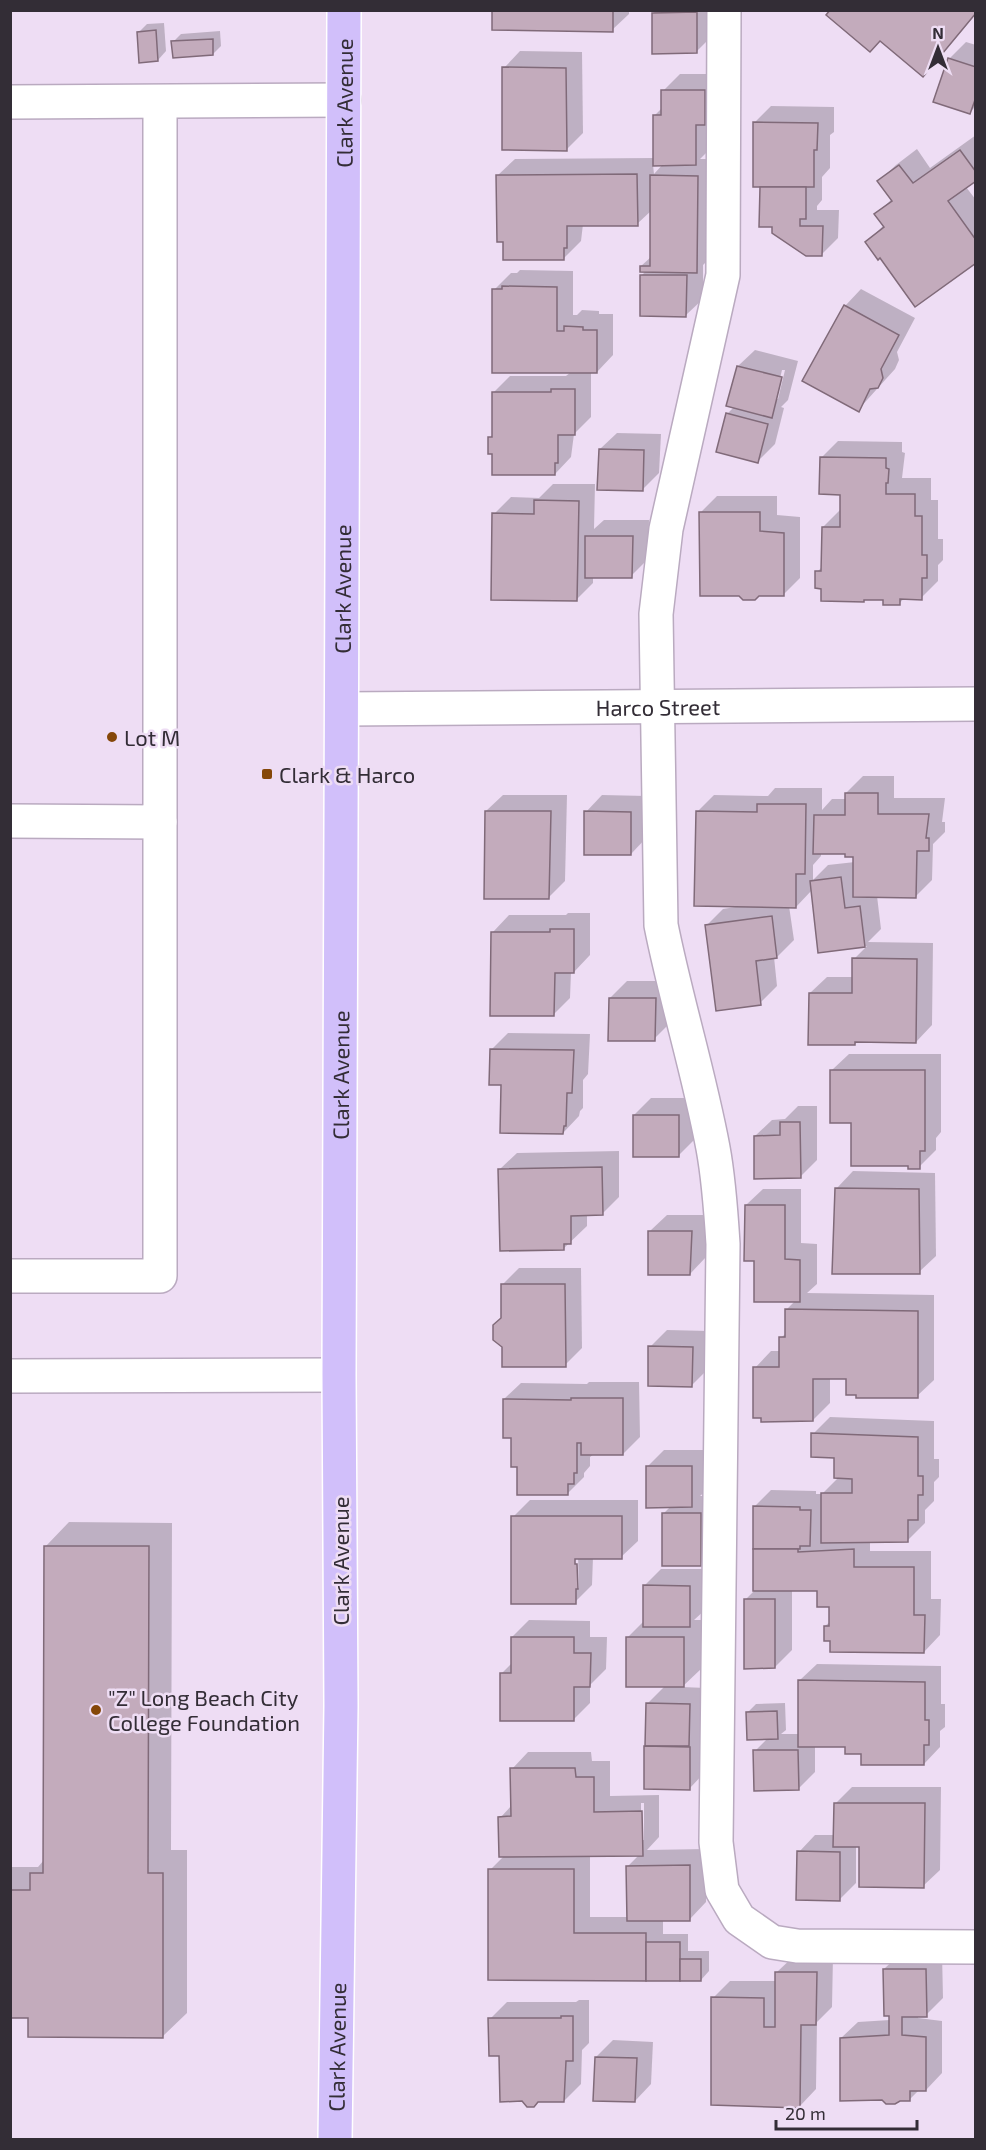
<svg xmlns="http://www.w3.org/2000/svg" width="986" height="2150" viewBox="0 0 986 2150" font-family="'Exo 2',sans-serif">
<rect width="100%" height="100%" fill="#eeddf4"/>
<g fill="#0003" fill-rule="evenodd">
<polygon points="494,10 629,10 629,14 612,30"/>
<polygon points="656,10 713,10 713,35 696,52 653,14"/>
<polygon points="976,10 976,14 939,58 923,75 881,40"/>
<polygon points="164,23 166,51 158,60 138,33 147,24"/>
<polygon points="220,31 221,46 213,54 173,42 181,34"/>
<polygon points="966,42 976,45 976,106 970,112 949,59"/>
<polygon points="520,51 582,52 583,133 566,150 504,68"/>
<path d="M680 74H721L712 147 700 159H714L713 255 703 265V299L686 315 642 275 646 271 641 266 651 257 652 210 637 224H583L581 241 564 258 498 175 515 159 654 158V116L663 107V91ZM663 164 654 174 653 165Z"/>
<polygon points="771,106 834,107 834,132 830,135 830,168 822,177 822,200 817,206 817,210 839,210 838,238 821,255 773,226 761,185 754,123"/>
<polygon points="976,135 976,179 966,187 976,200 976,261 880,256 867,242 884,225 876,214 892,199 879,181 896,165 917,149 930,168"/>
<polygon points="520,270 573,271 573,315 577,315 582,310 599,311 599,314 613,314 613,355 597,372 591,372 591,417 574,434 571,457 555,474 494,453 490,438 493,434 493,393 510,376 566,376 571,372 494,290 511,273 517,273"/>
<polygon points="861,289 915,318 897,352 899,360 895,369 858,410 845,306"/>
<path d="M755 350 798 361 788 400 781 407 784 408 775 444 758 461 727 414 734 407 738 366ZM782 370H785L778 399H775Z"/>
<polygon points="617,433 661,434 659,473 642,490 600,449"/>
<polygon points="838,441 902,442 902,452 905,453 902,478 931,478 931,500 938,500 938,539 943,539 943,560 938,565 938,581 921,598 905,597 899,604 884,598 823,587 817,572 823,566 823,527 840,510 842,494 821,458"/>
<polygon points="553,484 595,484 594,529 604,520 649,520 648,559 631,576 593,576 593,583 576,600 494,514 511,497 539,498"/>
<polygon points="717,496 777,496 777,515 800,517 800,578 783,595 700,513"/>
<path d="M863 776H894V798H945L942 822H945V832L933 844 932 880 916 896H877L881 929 868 942 933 943 932 1025 916 1042 858 1041 855 1044 810 993 827 977H854V959L867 946 819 951 812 890 796 907 789 906 794 940 777 957H774L777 986 760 1003 706 926 723 909 735 907 697 812 714 795 768 796 775 788H822V810L832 799H846V793ZM821 852H846L855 856V862L828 865 813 880V865L821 856Z"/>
<polygon points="503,795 567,795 565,881 548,898 486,811"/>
<polygon points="602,795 647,796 647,837 631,854 586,812"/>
<polygon points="568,913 590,913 590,955 574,972 571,972 570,998 553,1015 493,932 509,915 566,915"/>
<polygon points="627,981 672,981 671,1022 654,1039 610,998"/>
<polygon points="508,1033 590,1034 588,1074 583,1080 583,1108 580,1111 579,1116 563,1133 491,1050"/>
<polygon points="849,1054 941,1054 941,1132 936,1138 936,1150 919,1167 909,1164 852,1122 832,1070"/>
<polygon points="651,1098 695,1098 695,1139 679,1155 634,1115"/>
<polygon points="798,1106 817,1106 817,1160 800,1177 755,1136 772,1120 785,1119"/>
<polygon points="619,1151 619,1197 602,1214 587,1214 587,1226 563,1249 500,1169 517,1153"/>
<polygon points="853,1171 935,1173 936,1256 919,1272 837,1188"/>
<polygon points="763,1189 801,1189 801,1243 817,1244 817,1284 807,1293 934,1295 934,1380 917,1396 847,1378 830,1378 830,1403 813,1420 763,1416 755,1368 771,1351 781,1351 781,1338 786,1333 786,1310 795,1301 756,1260 746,1205"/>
<polygon points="667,1215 708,1215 706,1257 690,1274 650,1231"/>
<polygon points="519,1268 581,1268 582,1348 565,1365 502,1318 502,1285"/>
<polygon points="667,1330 709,1331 708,1369 692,1385 650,1347"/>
<polygon points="589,1382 639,1382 640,1437 623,1454 594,1454 590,1457 590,1466 584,1473 584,1477 567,1494 519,1466 504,1399 521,1383 587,1384"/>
<polygon points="830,1417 934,1421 934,1459 939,1459 939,1477 934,1482 934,1501 925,1510 925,1523 908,1540 870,1541 870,1551 931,1551 931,1599 941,1599 940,1635 924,1652 832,1640 825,1626 831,1621 831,1605 819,1590 792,1590 792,1650 775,1667 745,1600 755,1590 754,1507 771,1490 816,1491 816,1494 822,1494 839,1477 836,1456 813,1434"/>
<polygon points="664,1450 708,1450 708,1489 700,1496 717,1496 717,1548 700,1564 664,1513 671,1506 647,1467"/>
<path d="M530 1500H638V1541L621 1557H593L592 1585 575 1602 513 1517ZM575 1556H578L579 1588H576Z"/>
<polygon points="69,1522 172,1523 171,1850 187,1850 187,2013 163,2036 29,2017 10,2017 10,1867 38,1867 44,1860 46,1546"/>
<polygon points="661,1569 706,1569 706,1609 694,1620 701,1620 701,1669 682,1687 706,1688 706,1771 690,1788 645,1787 647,1704 666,1685 628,1637 645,1620 645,1585"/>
<polygon points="529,1620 590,1621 590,1637 607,1637 606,1669 590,1685 590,1703 573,1720 501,1674 512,1663 512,1637"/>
<polygon points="817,1664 941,1666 941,1704 945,1704 945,1727 940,1731 940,1747 924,1764 863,1752 846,1745 815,1745 815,1772 798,1789 755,1751 768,1738 747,1713 756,1704 785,1703 786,1730 781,1734 800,1734 800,1680"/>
<path d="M528 1752H591L592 1761H610V1796L659 1795V1837L647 1850 706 1849V1902L690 1919H663V1934H688V1951H709V1971L701 1980 490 1979V1870L504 1856 500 1818 512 1805V1769ZM641 1803H644V1840H641ZM640 1854 628 1866V1917H590V1855Z"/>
<polygon points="852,1787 941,1787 940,1870 923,1886 861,1845 856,1845 856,1883 839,1900 799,1852 815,1835 835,1835 835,1804"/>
<polygon points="901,1953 942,1953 943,1998 926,2015 918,2015 918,2018 942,2021 942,2073 926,2090 919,2090 910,2099 841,2038 858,2022 890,2020 884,1969"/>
<polygon points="794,1956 833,1956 832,2007 817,2022 816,2089 800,2106 713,1998 730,1981 777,1981 777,1972"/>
<polygon points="579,2000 589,2000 589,2043 582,2050 581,2084 564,2101 500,2054 490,2019 507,2002 576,2002"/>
<polygon points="613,2040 653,2042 651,2084 635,2101 596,2057"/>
</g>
<g fill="#c3abbc" stroke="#806a79" stroke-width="1.5">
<polygon points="492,10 613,10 613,32 492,30"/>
<polygon points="830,10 976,10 976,13 923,77 880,41 870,52 826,15"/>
<polygon points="697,12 697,53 652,54 652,13"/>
<polygon points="156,30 158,61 139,63 137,32"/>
<polygon points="213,39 213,55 173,58 171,41"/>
<polygon points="948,58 976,67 976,97 970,114 933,102"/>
<polygon points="502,67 566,68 567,151 502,150"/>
<polygon points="661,90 705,90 705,125 696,125 696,165 653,166 653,115 661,115"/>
<polygon points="753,122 818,123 817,150 814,150 814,187 753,187"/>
<polygon points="960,150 976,172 976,181 948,201 976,240 976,263 915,307 880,258 878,260 865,242 884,227 874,214 892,201 877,181 899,165 913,183"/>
<polygon points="637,174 638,226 567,226 567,248 564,248 564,260 503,260 503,242 497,242 496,175"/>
<polygon points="650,175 698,176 697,273 640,272 640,266 650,266"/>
<polygon points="760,187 806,187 806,219 800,219 800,226 823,226 822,256 806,256 772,233 772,227 759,227"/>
<polygon points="640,275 687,275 686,317 640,316"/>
<polygon points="502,286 557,287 557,331 564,331 564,326 583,327 583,330 597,330 597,373 492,373 492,289 502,289"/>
<polygon points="844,305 899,335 881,369 883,378 878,388 870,389 859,412 802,381"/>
<polygon points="737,366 782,377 772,418 726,406"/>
<polygon points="551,389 575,389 575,435 558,435 558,463 555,463 555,475 492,475 492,454 488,454 488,437 492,437 492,392 551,392"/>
<polygon points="726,413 768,424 758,463 716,452"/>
<polygon points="599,449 644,450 643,491 597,490"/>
<polygon points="820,457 886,458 886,468 889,469 888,483 886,483 886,494 915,494 915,516 922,516 922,555 927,555 927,578 922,578 922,600 900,599 900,605 883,605 883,600 864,600 864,602 821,601 821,589 815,588 815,571 821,571 822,527 840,527 840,495 819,494"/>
<polygon points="534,500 579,501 577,601 491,600 492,513 534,514"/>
<polygon points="699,512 760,512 760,531 784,533 784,596 759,596 755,600 743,600 739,596 700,596"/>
<polygon points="585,536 633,536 632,578 585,578"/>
<polygon points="845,793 878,793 878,814 929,814 926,838 929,838 929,851 917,851 916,898 853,897 853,857 845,857 845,854 813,854 814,815 845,815"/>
<polygon points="757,804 806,804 805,874 796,874 796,908 694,906 696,811 757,812"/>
<polygon points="485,811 551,811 549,899 484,899"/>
<polygon points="584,811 631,812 631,855 584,855"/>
<polygon points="841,877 845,908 860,906 865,947 818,953 810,881"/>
<polygon points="772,916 777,958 756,961 761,1005 716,1011 705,925"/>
<polygon points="550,929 574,929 574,973 555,973 554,1016 490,1016 491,932 550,932"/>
<polygon points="852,958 917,959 916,1043 855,1042 855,1045 808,1045 809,993 852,993"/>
<polygon points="609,998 656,998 655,1041 608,1041"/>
<polygon points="490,1049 574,1050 572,1093 567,1093 566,1126 564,1126 563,1134 500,1133 501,1085 489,1085"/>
<polygon points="830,1070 925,1070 925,1151 920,1151 920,1169 908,1169 908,1166 851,1166 851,1123 830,1123"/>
<rect x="633" y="1115" width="46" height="42"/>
<polygon points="780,1122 800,1122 801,1178 754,1179 754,1136 780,1135"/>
<polygon points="602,1167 603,1215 571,1216 571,1244 564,1244 564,1250 500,1251 498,1169"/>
<polygon points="835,1188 919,1189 920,1274 832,1274"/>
<polygon points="745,1205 785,1205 785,1259 800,1260 800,1302 754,1302 754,1261 744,1261"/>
<polygon points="648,1231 692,1231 690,1275 648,1275"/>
<polygon points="501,1284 565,1284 566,1367 502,1367 502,1347 493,1340 493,1325 501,1318"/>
<polygon points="785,1309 918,1311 918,1398 856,1398 856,1395 846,1395 846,1379 813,1379 813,1421 761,1422 761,1418 753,1418 753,1367 779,1367 779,1337 785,1337"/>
<polygon points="648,1346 693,1347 692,1387 648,1386"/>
<polygon points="571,1398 623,1398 623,1455 581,1455 581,1443 577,1443 577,1473 574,1473 574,1484 568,1484 568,1495 517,1495 517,1467 511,1467 511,1438 503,1438 503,1399 571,1400"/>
<polygon points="811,1433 918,1437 918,1476 923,1476 923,1495 918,1495 918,1520 908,1520 908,1542 821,1543 821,1493 852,1493 852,1479 834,1478 834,1458 811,1457"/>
<polygon points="646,1466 692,1466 692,1507 646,1508"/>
<polygon points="753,1506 800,1507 800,1510 811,1510 810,1546 800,1546 800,1549 753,1549"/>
<rect x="662" y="1513" width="39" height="53"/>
<polygon points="511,1516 622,1516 622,1559 575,1559 575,1564 577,1564 578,1589 576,1589 576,1604 511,1604"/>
<polygon points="44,1546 149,1546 148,1873 163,1873 163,2038 28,2037 28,2018 10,2018 10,1890 30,1890 30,1873 43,1873"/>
<polygon points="753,1549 798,1549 798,1552 854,1549 854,1567 914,1567 914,1615 925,1615 924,1653 830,1652 830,1641 824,1641 824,1626 829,1626 829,1607 817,1607 817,1591 753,1591"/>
<polygon points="643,1585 690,1586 690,1627 643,1627"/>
<polygon points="744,1599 775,1599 775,1668 744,1669"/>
<polygon points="511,1637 574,1637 574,1653 591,1653 590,1687 574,1687 574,1721 500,1721 500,1673 511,1673"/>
<rect x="626" y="1637" width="58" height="50"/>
<polygon points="798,1680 925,1682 925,1720 929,1720 929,1745 924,1745 924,1765 861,1765 861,1754 845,1754 845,1747 798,1747"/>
<polygon points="646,1703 690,1704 689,1746 645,1746"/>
<polygon points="777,1711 778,1739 747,1740 746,1712"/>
<polygon points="644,1746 690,1747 690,1790 644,1789"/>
<polygon points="753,1750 798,1750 799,1790 754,1791"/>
<polygon points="510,1768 575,1768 576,1777 594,1777 594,1812 642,1811 643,1856 499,1857 498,1817 511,1816"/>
<polygon points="834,1803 925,1803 924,1888 859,1887 859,1847 833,1847"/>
<polygon points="797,1851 840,1852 840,1901 796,1900"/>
<polygon points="690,1865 690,1921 627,1921 626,1866"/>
<polygon points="488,1869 574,1869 574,1933 646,1933 646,1981 488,1980"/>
<rect x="646" y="1942" width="34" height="39"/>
<rect x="680" y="1959" width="21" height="22"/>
<polygon points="883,1969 926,1969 927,2017 902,2017 902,2035 926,2037 926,2091 910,2091 910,2101 900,2101 895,2104 886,2104 882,2100 840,2101 840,2038 889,2035 889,2016 884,2016"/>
<polygon points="775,1972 817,1972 816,2025 801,2025 800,2108 711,2105 711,1997 764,1998 764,2027 775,2027"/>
<polygon points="561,2016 573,2016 573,2061 566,2061 564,2102 538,2102 534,2107 527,2107 522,2101 500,2102 499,2056 489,2056 488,2018 561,2018"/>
<polygon points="595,2057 637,2058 635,2102 593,2101"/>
</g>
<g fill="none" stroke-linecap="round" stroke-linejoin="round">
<g stroke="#baaac0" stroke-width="36">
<g id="minor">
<path d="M724 10 723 275 666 529 656 614 661 925C676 1000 699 1073 713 1148 719 1180 721 1212 723 1244L716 1842 722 1890 739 1919 772 1942 797 1946 976 1947"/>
<polyline points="10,102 344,100"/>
<path id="s1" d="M342 709 976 704"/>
<polyline points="10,821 160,822 160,102"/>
<polyline points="10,1276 160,1276 160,822"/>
<polyline points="10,1376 339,1375"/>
</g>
</g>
<g stroke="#fff" stroke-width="36">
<g id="major">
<path id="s2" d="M335 2140 341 1706 339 1375 344 10"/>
</g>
</g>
<use href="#minor" stroke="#fff" stroke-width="33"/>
<use href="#major" stroke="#d1bffa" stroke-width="33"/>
</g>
<g fill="#854709" stroke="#eeddf4" stroke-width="2">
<circle cx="112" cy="737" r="6"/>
<rect x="261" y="768" width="12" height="12" rx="3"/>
<circle cx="96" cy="1710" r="6"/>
</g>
<g text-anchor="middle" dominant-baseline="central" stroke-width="5" stroke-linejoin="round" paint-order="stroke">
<g font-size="22" fill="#332d36" stroke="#eeddf4">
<text stroke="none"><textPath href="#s2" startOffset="2037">Clark Avenue</textPath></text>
<text stroke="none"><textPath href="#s2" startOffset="1551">Clark Avenue</textPath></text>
<text stroke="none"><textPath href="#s1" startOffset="316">Harco Street</textPath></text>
<text stroke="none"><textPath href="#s2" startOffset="1065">Clark Avenue</textPath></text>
<text transform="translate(340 1561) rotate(-90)">Clark Avenue</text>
<text stroke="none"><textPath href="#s2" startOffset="93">Clark Avenue</textPath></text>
</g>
<g font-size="22" fill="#332d36" stroke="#eeddf4" text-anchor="start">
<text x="124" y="737">Lot M</text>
<text x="279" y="774">Clark &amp; Harco</text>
<text x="108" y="1697">"Z" Long Beach City<tspan x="108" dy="25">College Foundation</tspan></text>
</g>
</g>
<rect width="986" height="2150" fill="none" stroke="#332d36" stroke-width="24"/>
<g transform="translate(938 48)" stroke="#eeddf4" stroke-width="4.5" paint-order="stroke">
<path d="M0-4.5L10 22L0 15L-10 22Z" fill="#332d36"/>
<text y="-9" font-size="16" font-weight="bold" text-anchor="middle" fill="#332d36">N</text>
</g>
<path d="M776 2120v9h141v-9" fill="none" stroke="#332d36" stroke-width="3"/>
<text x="785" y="2120" font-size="18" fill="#332d36" stroke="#eeddf4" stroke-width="4.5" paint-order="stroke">20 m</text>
</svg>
